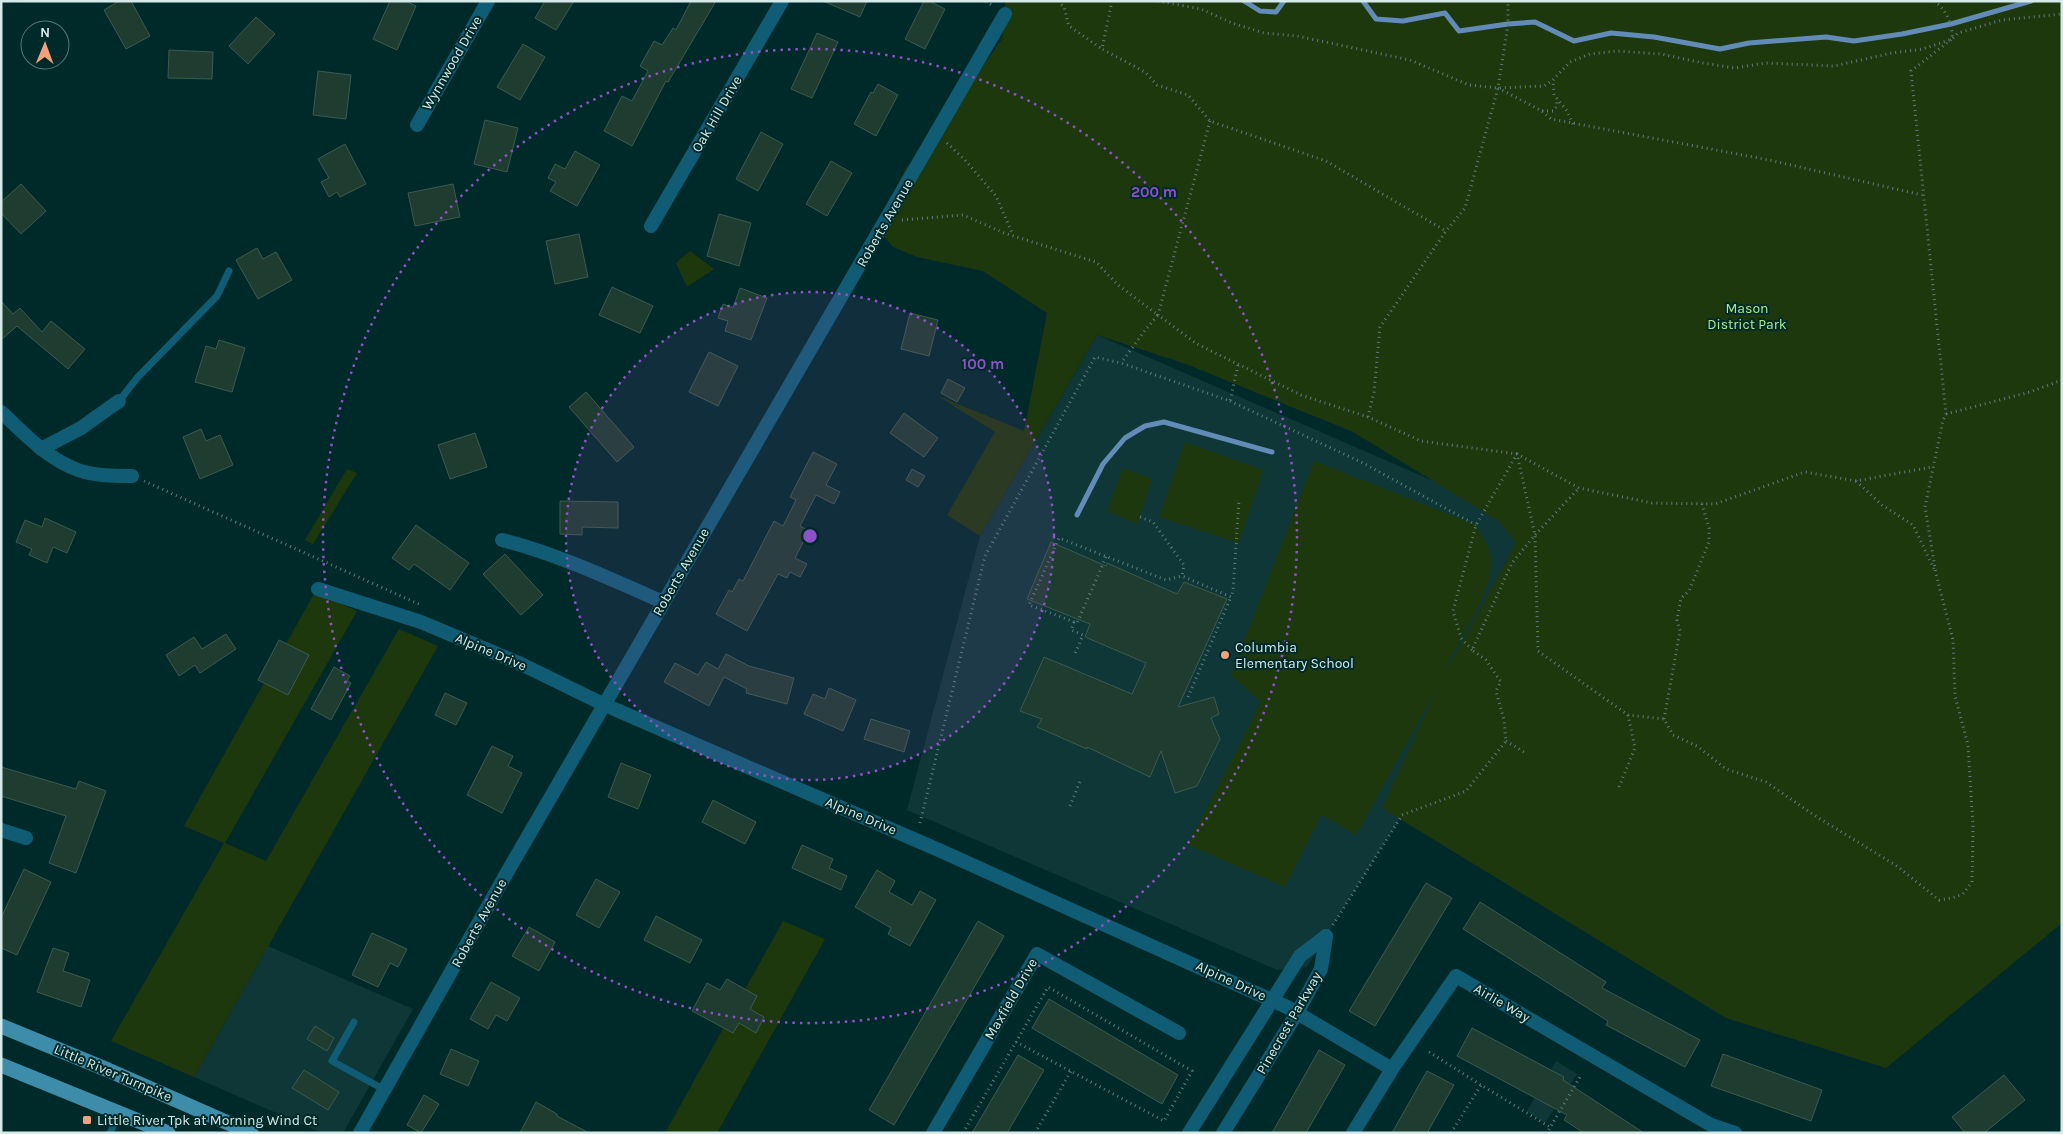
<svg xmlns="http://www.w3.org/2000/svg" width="2063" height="1134" viewBox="0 0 2063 1134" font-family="Karla,sans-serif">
<rect width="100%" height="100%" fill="#002a2a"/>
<g fill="#0f3737">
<polygon points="1097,335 1574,542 1306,968 1294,960 1287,968 1277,970 907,810 980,536"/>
<polygon points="268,946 413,1009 343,1133 322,1133 194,1077"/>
<polygon points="1556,1061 1577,1074 1545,1123 1527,1111"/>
</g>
<g fill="#1e380d">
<path d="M1005 1H2062V923L1886 1068 1726 1018 1382 808 1438 687 1356 835 1321 815 1285 887 1188 845 1261 702 1231 675 1314 461 1476 525C1481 535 1491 549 1491 560 1492 598 1459 634 1447 670L1516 543 1500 522 1353 432 1186 364 1097 335 980 536 947 515 995 432 938 396 1024 431 1047 313 983 271 917 257 893 247 881 233 896 188 906 168 937 133 1002 39Z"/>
<polygon points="690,251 714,269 687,287 676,263"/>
<polygon points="1185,442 1263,470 1239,543 1159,517"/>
<polygon points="1123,468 1152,479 1137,524 1107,511"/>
<polygon points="347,469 357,473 313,544 305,540"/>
<polygon points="315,592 357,611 225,843 266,861 399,629 438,646 194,1077 111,1041 224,843 184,826"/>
<polygon points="783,921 825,939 717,1133 665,1133"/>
</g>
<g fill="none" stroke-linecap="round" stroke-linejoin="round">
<g stroke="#628cb7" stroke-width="5">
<polyline points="1244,1 1260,11 1276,12 1284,1"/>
<polyline points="1363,1 1376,19 1403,21 1445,13 1459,31 1508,24 1535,22 1574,41 1611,33 1654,37 1720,49 1749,43 1826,37 1854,41 1902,34 1951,24 2031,1"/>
<polyline points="1077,515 1103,464 1125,438 1145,426 1164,422 1272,452"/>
</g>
</g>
<g fill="#1e3d30" stroke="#3c5b4d">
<polygon points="119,1 131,1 150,36 126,49 104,10"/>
<polygon points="390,1 405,1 416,6 397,50 373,39"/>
<polygon points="545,1 574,1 556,30 535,18"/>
<polygon points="691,1 716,1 668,82 666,81 632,146 604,131 622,96 632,101 648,71 640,66 654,41 662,45 673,28 676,30"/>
<polygon points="823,1 867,1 860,17"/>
<polygon points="924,1 929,1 945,9 925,49 905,39"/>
<polygon points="256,17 275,34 248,64 229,46"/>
<polygon points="817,33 838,42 812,98 791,89"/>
<polygon points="523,44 545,57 520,100 497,87"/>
<polygon points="169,50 213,52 212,79 168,78"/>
<polygon points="318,71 351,75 346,119 313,115"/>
<polygon points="878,84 898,95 876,136 854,124 871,92 873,93"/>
<polygon points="485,120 518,128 507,172 474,164"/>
<polygon points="761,132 783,144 758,191 736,179"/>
<polygon points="345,144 366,184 340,197 337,192 329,197 321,182 329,178 318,159"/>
<polygon points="575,151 600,165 577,206 550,191 556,182 548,178 555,164 565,169"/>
<polygon points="831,161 852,173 827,216 806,204"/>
<polygon points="21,184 46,211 21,234 1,213 1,202"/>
<polygon points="453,184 460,217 415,226 408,193"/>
<polygon points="719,214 751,223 739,266 707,256"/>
<polygon points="579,234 588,277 555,284 546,241"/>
<polygon points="257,248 263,259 276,252 292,280 258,299 236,260"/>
<polygon points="612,287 653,306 640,333 599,315"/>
<polygon points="740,288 767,298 751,340 725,331 728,321 718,318 723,304 733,308"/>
<polygon points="1,301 13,314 20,308 42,332 51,321 85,349 68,369 17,326 1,340"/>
<polygon points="910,313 938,320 929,356 901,349"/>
<polygon points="219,340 245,348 232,392 195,382 206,346 216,349"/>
<polygon points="709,352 738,366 718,406 689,392"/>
<polygon points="948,379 965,388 957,402 941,393"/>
<polygon points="586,392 634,447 617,462 569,407"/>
<polygon points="904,413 938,438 924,457 890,433"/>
<polygon points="201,429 206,441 220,435 233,465 200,479 183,437"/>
<polygon points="475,433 487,467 450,479 438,445"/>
<polygon points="813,452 837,464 826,485 840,492 834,504 816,495 800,526 809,531 795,558 807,564 800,577 790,572 787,578 778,574 747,631 716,614 729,590 732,592 739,579 743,581 774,521 783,526 796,500 790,497"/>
<polygon points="912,469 925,476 918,487 906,480"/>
<polygon points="560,501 618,502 618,528 582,527 582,535 560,534"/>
<polygon points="45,518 76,532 67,553 53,547 47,563 29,555 32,549 16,542 25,520 42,527"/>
<polygon points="416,525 469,563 450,590 414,564 409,570 392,558"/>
<polygon points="1051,542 1106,566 1107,563 1177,594 1184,582 1227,599 1178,707 1214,697 1219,714 1211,718 1220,739 1197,786 1175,793 1161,751 1150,777 1087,747 1087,749 1037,727 1042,719 1020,711 1044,657 1132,694 1146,663 1085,637 1090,624 1027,599"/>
<polygon points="505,554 543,595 521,615 483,574"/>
<polygon points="226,634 236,649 200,673 195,665 179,676 166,655 194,637 202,649"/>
<polygon points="279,640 309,655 288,695 258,680"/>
<polygon points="726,654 749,666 794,678 787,704 746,693 747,689 724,677 709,706 664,682 675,663 698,675 706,662 718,669"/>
<polygon points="334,667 350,676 347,681 351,683 331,720 311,709"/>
<polygon points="829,688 856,700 843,731 804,714 813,694 825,699"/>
<polygon points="445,693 467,703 456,725 435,715"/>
<polygon points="871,719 910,731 904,752 864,739"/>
<polygon points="492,746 513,756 508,766 522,773 502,813 467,795"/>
<polygon points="621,763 651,775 638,809 608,797"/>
<polygon points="1,767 76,789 79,781 106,791 76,873 49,863 66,816 1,796"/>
<polygon points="713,800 756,822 745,844 702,822"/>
<polygon points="802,845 833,859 829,868 847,876 841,890 792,868"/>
<polygon points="24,869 51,882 17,955 1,948 1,918"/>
<polygon points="877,870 895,881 889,892 912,905 920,891 936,900 910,946 888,934 891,928 855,907"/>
<polygon points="596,879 620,892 599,928 576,915"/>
<polygon points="1426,883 1452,898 1375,1026 1349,1011"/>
<polygon points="1480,902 1606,982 1602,988 1700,1040 1685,1067 1606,1025 1608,1021 1463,929"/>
<polygon points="656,916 702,940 690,963 644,940"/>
<polygon points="978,921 1004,936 894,1125 869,1110"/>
<polygon points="529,927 555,942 539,971 512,956"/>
<polygon points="372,933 407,949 398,967 390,963 378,987 352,975"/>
<polygon points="53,948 69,953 63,971 90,980 81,1007 37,992"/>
<polygon points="727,979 757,996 750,1009 764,1017 756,1033 739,1023 733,1033 692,1011 707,983 720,990"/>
<polygon points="491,982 520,998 507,1021 496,1015 488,1029 470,1019"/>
<polygon points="1049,999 1178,1075 1162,1104 1032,1028"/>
<polygon points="315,1026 334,1038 327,1051 307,1039"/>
<polygon points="1472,1028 1564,1077 1563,1080 1644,1133 1584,1133 1564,1120 1567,1115 1457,1056"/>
<polygon points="451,1049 479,1061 468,1086 440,1074"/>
<polygon points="1319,1050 1345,1065 1306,1133 1272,1133"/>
<polygon points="1723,1054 1822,1090 1811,1121 1711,1086"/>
<polygon points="1018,1055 1044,1070 1007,1133 972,1133"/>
<polygon points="304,1070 339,1092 328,1110 292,1088"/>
<polygon points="1427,1071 1454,1085 1427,1133 1392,1133"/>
<polygon points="2004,1075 2025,1100 1984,1133 1965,1133 1952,1117"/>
<polygon points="424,1095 439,1104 421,1133 407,1125"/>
<polygon points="536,1102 557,1114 557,1116 589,1133 520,1133"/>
</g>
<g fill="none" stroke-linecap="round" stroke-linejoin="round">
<g stroke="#5c7d7d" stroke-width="3" stroke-dasharray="1 4" stroke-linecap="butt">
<polyline points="986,1 993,6"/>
<polyline points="1058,1 1064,7 1069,26 1102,49"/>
<polyline points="1112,1 1102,49 1134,66 1146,73 1157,85 1188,95 1210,121 1326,161 1446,231"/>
<polyline points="1158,1 1201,9 1232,23 1264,33 1297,36 1410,60 1469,85 1498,88 1544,86 1553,80"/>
<polyline points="1498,88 1542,111 1551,119 1769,160 1922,195"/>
<polyline points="1542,111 1553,111 1557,106 1557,100"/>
<path d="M1210 121 1158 315 1197 344 1301 395 1368 417 1421 441 1517 454 1535 535 1538 651 1628 715 1664 719 1673 735 1697 746 1726 769 1766 782 1817 817 1897 866 1939 900 1952 898 1963 894 1972 882 1973 826 1968 745 1955 696 1953 640 1936 574 1925 507 1943 420 1946 414 1911 71 1952 39C1953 25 1946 9 1934 1"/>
<polyline points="1573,124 1567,111 1554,95 1553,80 1570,62 1590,54 1617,51 1661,54 1703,63 1735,68 1765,63 1834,66 1892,53 1923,49 1952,39 1958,33 2002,20 2062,14"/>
<polyline points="947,143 965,160 996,196 1013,235"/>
<polyline points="902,220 963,215 1004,233 1096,262 1118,285 1158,315 1146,329 1121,363"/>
<polyline points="1230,401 1363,463 1476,525"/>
<polyline points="1946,414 2030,392 2062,380"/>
<polyline points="1368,417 1374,392 1380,327 1446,231 1465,208 1498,88 1508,24 1508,1"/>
<polyline points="144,481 421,605"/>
<polyline points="1856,481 1882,505 1913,525 1934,569"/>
<polyline points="1140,517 1153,522 1184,565 1182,576 1231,597 1233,591 1239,500"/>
<polyline points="1106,557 1077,623 1029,605 1059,538 1166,580 1182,576"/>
<polyline points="1074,622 1071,630 1083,635 1074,656"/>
<polyline points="1472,650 1461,638 1453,611 1476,525 1517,454 1579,488 1652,503 1715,504 1805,472 1856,481 1932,467"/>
<polyline points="1188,697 1231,597"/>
<polyline points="1664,719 1680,631 1677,620 1681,598 1689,591 1709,542 1709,528 1702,504"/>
<polyline points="1506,741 1524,752"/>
<polyline points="1619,787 1635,748 1628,715"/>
<polyline points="1070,806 1081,779"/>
<polyline points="920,823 985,556 1095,357 1121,363 1230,401 1238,365"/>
<polyline points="1333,925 1402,815 1466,791 1506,741 1504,720 1496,691 1501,682 1486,660 1472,650 1512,563 1535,535 1579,488"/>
<polyline points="1429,1052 1481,1085"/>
<polyline points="963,1133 1048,987 1192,1071 1164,1121 1016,1042"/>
<polyline points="1035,1133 1071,1071"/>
<polyline points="1451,1133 1481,1085 1550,1127"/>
<polyline points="1551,1133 1548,1131 1580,1077"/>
</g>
<g stroke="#105c74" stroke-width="7">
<polyline points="119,401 137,378 217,296 229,271"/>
<polyline points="354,1022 332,1061 383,1089"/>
<polyline points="110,1133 120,1113"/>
</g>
<g stroke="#105c74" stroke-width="14">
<polyline points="417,125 488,1"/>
<polyline points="651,226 782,1"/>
<path d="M1 412C24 433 47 459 78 470 95 476 114 476 132 476"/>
<polyline points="41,449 81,428 119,401"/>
<path d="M502 540C557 554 611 579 663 602"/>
<polyline points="318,589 421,622 521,664 605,705 941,851 1287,1007 1392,1069"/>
<polyline points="1,830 26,838"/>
<polyline points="360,1133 509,869 1005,14"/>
<polyline points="933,1133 1037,954 1179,1033"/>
<polyline points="1189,1133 1300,956 1326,936"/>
<polyline points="1223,1133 1297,1013 1321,969 1326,936"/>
<polyline points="1353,1133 1392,1069 1456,976 1711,1125 1735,1133"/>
</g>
<g stroke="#3d8daa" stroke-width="15">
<polyline points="1,1026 108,1070 251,1133"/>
<polyline points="1,1065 168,1133"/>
</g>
</g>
<circle cx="810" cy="536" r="244" fill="#8d52c7" fill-opacity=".12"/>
<g fill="none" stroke="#8d52c7" stroke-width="2.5" stroke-dasharray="2.5 5">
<circle cx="810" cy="536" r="244"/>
<circle cx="810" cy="536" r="487"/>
</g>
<g fill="#f1a17c" stroke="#002a2a" stroke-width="2">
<circle cx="1225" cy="655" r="5"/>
<rect x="82" y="1115" width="10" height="10" rx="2.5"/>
</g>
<g text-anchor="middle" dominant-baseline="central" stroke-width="4" stroke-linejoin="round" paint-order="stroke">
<g font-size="14" fill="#d5eae9" stroke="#002a2a">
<text transform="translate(452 63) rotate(-60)">Wynnwood Drive</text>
<text transform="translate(717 114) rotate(-60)">Oak Hill Drive</text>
<text transform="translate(885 223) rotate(-60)">Roberts Avenue</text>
<text transform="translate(681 572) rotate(-60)">Roberts Avenue</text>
<text transform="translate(491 652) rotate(23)">Alpine Drive</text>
<text transform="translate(861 816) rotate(23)">Alpine Drive</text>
<text transform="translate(479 923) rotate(-61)">Roberts Avenue</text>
<text transform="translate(1231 981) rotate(25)">Alpine Drive</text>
<text transform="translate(1011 999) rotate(-60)">Maxfield Drive</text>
<text transform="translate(1502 1003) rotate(30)">Airlie Way</text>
<text transform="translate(1289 1023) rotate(-60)">Pinecrest Parkway</text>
<text transform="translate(113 1073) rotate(23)">Little River Turnpike</text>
</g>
<g font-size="14" fill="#acec8a" stroke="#002a2a">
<text x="1747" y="308">Mason<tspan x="1747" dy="16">District Park</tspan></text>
</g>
<g font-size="14" fill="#d5eae9" stroke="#002a2a" text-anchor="start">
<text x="1235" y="647">Columbia<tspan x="1235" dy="16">Elementary School</tspan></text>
<text x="97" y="1120">Little River Tpk at Morning Wind Ct</text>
</g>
</g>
<circle cx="810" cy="536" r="8" fill="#8d52c7" stroke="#002a2a" stroke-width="2.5"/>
<g font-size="15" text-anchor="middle" font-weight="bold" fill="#8d52c7" stroke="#002a2a" stroke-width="4" stroke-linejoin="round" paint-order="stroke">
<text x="1154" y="197">200 m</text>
<text x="983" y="369">100 m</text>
</g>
<rect width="2063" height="1134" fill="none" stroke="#d5eae9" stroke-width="5"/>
<g transform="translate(45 45) rotate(1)"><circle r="24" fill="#002a2a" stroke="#557776"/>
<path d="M0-4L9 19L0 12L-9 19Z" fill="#f1a17c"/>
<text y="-8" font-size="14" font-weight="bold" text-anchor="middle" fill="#d5eae9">N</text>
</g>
</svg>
